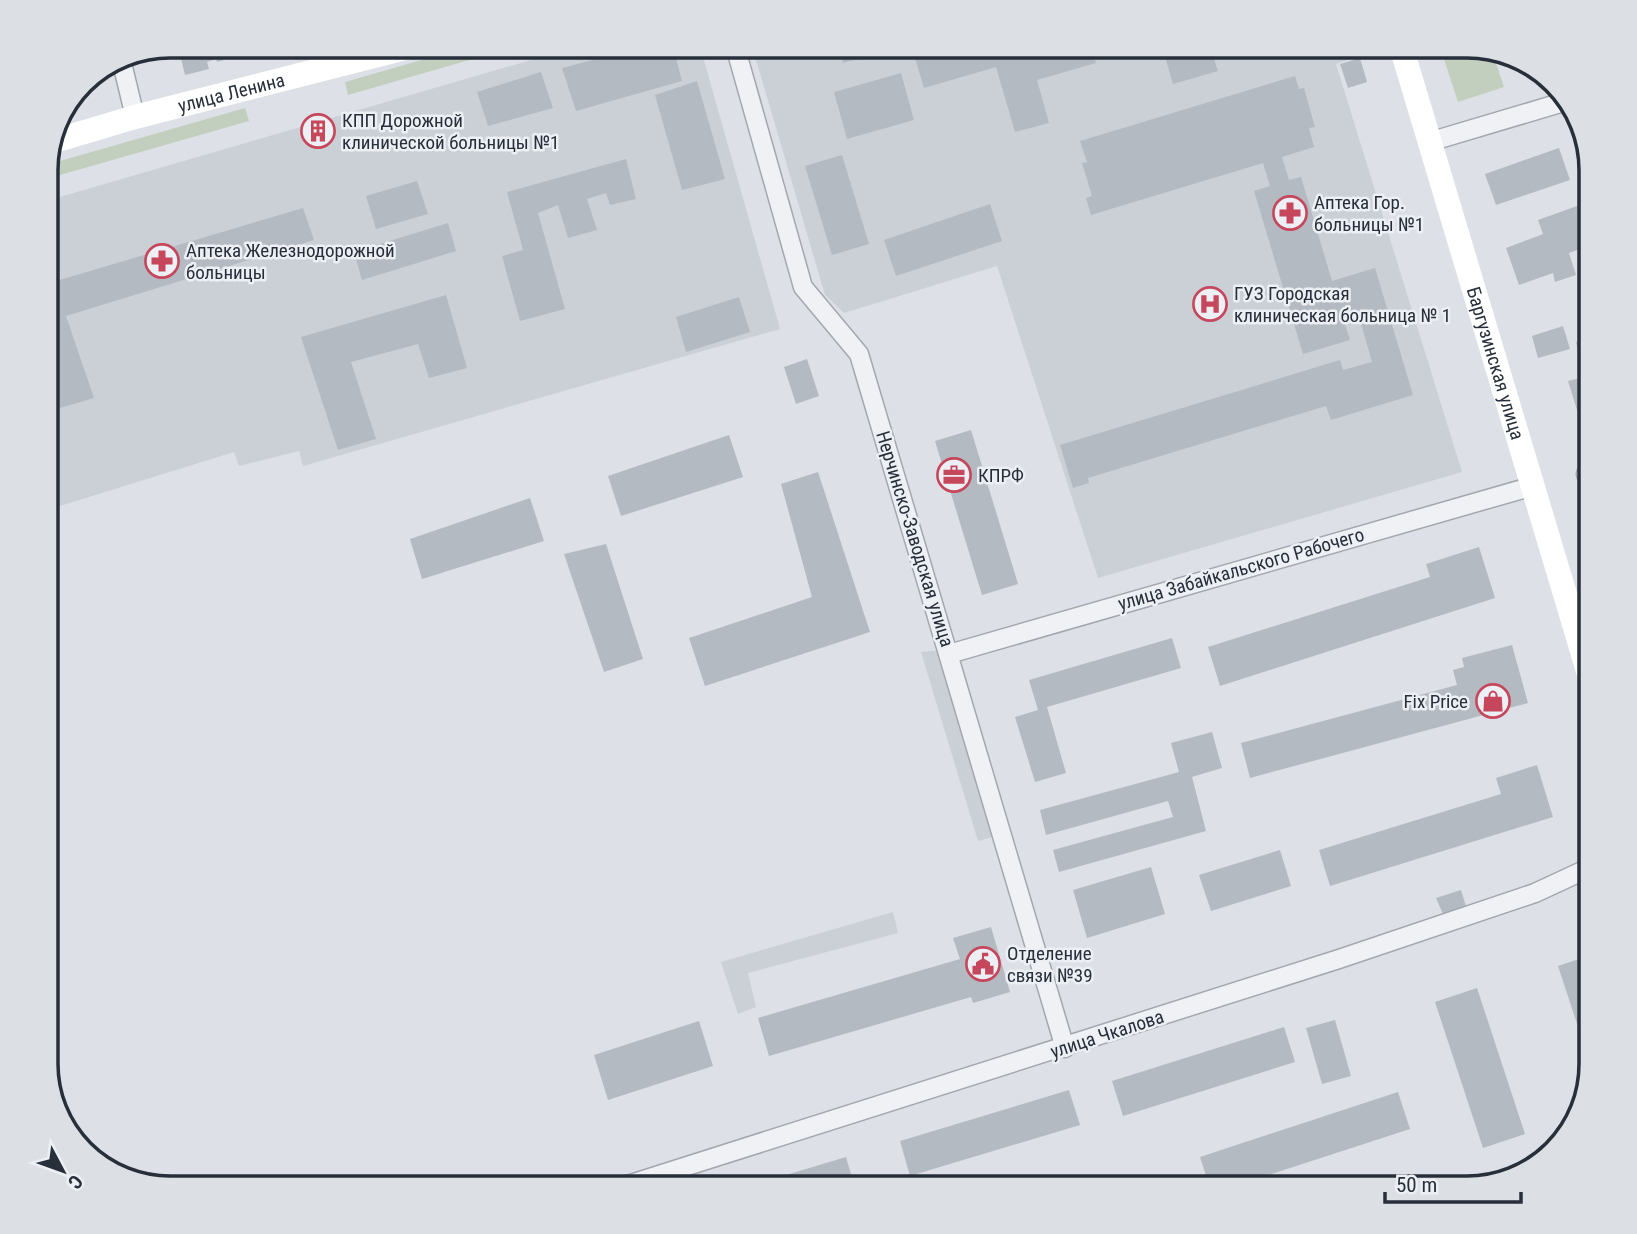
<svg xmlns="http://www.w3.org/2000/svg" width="1637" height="1234" viewBox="0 0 1637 1234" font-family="'Roboto Condensed',sans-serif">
<rect width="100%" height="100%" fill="#dde0e6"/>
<g fill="#cbd0d7">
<polygon points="579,46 700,46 780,329 303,466 299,451 239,466 234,452 60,506 46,460 46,201"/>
<polygon points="752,46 1364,46 1367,53 1336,64 1462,472 1098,578 997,266 844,313 825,295"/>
<polygon points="941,650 996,836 978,841 921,652"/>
<polygon points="893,912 898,933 748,973 756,1007 738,1014 721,962"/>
</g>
<g fill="#c3cfbe">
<polygon points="470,46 518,46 348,95 345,82"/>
<polygon points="1479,49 1493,54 1504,87 1458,102 1444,59"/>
<polygon points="245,108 249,121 46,179 46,165"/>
</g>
<g fill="#b4bac2">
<polygon points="178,46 240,46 242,53 223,57 224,60 217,62 216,59 207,62 209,69 185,75"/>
<polygon points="646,46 673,46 682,81 576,111 562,68"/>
<polygon points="838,46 895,46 896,48 843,63"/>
<polygon points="922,46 1133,46 1094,57 1096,63 1037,80 1049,123 1015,132 996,67 924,88 912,48"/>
<polygon points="1162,46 1210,46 1218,71 1173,84"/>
<polygon points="1360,58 1367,82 1348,88 1340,64"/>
<polygon points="541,72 553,108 488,126 477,92"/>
<polygon points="901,73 914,120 847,139 834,92"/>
<polygon points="1295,76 1299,89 1304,88 1315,127 1309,128 1314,147 1282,157 1289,180 1301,177 1332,281 1375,268 1413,395 1331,420 1326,406 1088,478 1089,483 1073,488 1060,445 1340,360 1343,370 1372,362 1357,310 1342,315 1350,340 1303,354 1254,191 1270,186 1263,163 1091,215 1086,198 1092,196 1082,163 1087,162 1080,141"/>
<polygon points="697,81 725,179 682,190 655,95"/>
<polygon points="327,117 333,136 309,144 303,125"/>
<polygon points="1559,148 1570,180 1496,205 1485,174"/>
<polygon points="842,155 869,244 832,255 805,166"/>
<polygon points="626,159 636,199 610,205 606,193 587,199 597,230 568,238 558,205 538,213 565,309 520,321 502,256 523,250 507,192"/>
<polygon points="417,181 428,214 376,229 366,196"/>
<polygon points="1591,201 1591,245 1569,253 1576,275 1555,282 1553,273 1519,285 1506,248 1543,234 1538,220"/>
<polygon points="990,204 1002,241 896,276 884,240"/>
<polygon points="303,208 314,240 66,316 94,398 60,408 46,363 46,284"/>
<polygon points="448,223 456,251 362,280 354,252"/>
<polygon points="446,295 467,368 429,378 418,344 351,362 376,439 338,450 301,337"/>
<polygon points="739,297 750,332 686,352 676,317"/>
<polygon points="1563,326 1570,349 1538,358 1532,336"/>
<polygon points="1591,338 1591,358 1580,360 1576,342"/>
<polygon points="807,359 819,396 796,404 784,367"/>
<polygon points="1585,377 1586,381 1591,379 1591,423 1582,426 1568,381"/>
<polygon points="971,430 1018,584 982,595 935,441"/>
<polygon points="729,435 743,477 621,516 608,476"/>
<polygon points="818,472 870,632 705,686 689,638 812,597 781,484"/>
<polygon points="530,498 544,541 422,579 410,539"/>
<polygon points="1591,517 1591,560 1579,521"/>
<polygon points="606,544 643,659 604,672 564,554"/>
<polygon points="1479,547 1495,598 1220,686 1208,647 1430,577 1426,564"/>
<polygon points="1172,638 1181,668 1047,707 1066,773 1035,782 1015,717 1038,710 1029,680"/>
<polygon points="1512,645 1528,703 1250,778 1241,743 1457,685 1453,670 1464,667 1462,658"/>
<polygon points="1212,732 1222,768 1192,777 1206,831 1059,872 1053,850 1173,817 1168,801 1046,835 1040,810 1179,772 1171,743"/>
<polygon points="1537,765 1553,817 1330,886 1319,850 1501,794 1496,778"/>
<polygon points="1280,850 1291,886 1211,911 1199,875"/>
<polygon points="1151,867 1165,914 1087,938 1073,890"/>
<polygon points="1461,890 1466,906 1443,914 1436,898"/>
<polygon points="991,927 1010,992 973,1003 971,997 769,1056 758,1018 960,959 953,938"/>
<polygon points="1591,955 1591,1066 1558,966"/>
<polygon points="1477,988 1525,1134 1483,1148 1435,1002"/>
<polygon points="1335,1020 1351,1076 1322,1084 1306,1028"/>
<polygon points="699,1021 713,1066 608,1100 594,1055"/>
<polygon points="1284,1027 1295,1062 1123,1116 1112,1081"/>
<polygon points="1069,1090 1080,1125 910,1176 900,1141"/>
<polygon points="1398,1092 1410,1129 1228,1188 1210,1188 1200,1157"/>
<polygon points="846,1157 855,1188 743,1188"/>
</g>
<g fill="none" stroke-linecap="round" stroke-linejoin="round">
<g stroke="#a3a7af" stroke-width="21">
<g id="street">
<polyline points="735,46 803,287 859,354 1065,1048"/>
<polyline points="122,63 135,117"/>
<polyline points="1429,142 1567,101"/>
<polyline points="1586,474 1591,472"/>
<polyline points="949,654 1533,486"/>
<polyline points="618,1188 1339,959 1535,893 1591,867"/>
</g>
</g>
<use href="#street" stroke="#eff1f5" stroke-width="18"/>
<g stroke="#fff" stroke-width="24">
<path id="s1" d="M1401 46 1591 681"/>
<path id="s2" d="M51 142 135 117 413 46"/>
</g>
</g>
<defs>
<g id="building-ring" transform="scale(1.75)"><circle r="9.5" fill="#eceff4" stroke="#c6475b" stroke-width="1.5"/><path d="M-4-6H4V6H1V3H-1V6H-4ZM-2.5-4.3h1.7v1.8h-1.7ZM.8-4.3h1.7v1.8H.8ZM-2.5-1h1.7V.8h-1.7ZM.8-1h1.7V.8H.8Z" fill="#c6475b"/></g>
<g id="pharmacy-ring" transform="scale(1.75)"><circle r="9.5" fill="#eceff4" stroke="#c6475b" stroke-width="1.5"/><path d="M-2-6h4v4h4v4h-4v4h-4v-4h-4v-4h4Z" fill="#c6475b"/></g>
<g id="hospital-ring" transform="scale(1.75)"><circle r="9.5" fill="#eceff4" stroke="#c6475b" stroke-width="1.5"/><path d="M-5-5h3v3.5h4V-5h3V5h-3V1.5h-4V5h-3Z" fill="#c6475b"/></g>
<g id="office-ring" transform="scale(1.75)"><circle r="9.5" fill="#eceff4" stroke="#c6475b" stroke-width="1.5"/><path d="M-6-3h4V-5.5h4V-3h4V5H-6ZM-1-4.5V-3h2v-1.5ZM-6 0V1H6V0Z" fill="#c6475b"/></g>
<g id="shop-ring" transform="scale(1.75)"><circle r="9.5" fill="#eceff4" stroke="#c6475b" stroke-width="1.5"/><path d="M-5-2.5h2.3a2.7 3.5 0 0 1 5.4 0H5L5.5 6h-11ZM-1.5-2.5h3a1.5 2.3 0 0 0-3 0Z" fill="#c6475b"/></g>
<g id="civic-ring" transform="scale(1.75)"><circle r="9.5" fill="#eceff4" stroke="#c6475b" stroke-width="1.5"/><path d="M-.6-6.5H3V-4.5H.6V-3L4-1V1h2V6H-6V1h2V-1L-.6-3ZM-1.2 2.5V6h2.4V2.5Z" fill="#c6475b"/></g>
</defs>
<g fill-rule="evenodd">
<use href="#building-ring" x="318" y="131"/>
<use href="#pharmacy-ring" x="1290" y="213"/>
<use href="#pharmacy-ring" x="162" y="261"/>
<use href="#hospital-ring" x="1210" y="304"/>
<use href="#office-ring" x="954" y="475"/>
<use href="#shop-ring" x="1493" y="701"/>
<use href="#civic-ring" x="983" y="964"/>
</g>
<g text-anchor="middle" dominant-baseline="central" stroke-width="5" stroke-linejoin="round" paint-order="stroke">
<g font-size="19" fill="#272f3b" stroke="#eceff4">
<text stroke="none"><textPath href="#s2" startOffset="187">улица Ленина</textPath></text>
<text stroke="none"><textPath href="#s1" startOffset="331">Баргузинская улица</textPath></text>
<text transform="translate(915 539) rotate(73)">Нерчинско-Заводская улица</text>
<text transform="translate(1241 569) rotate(-16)">улица Забайкальского Рабочего</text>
<text transform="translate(1107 1034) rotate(-18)">улица Чкалова</text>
</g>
<g font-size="19" fill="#272f3b" stroke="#eceff4" text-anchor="start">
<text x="342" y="120">КПП Дорожной<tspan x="342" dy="22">клинической больницы №1</tspan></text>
<text x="1314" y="202">Аптека Гор.<tspan x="1314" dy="22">больницы №1</tspan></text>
<text x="186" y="250">Аптека Железнодорожной<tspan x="186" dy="22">больницы</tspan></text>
<text x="1234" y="293">ГУЗ Городская<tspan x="1234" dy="22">клиническая больница № 1</tspan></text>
<text x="978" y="475">КПРФ</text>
<text x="1468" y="701" text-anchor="end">Fix Price</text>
<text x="1007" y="953">Отделение<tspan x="1007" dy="22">связи №39</tspan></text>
</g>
</g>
<path d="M0 0H1637V1234H0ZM170 58H1467A112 112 0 0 1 1579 170V1064A112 112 0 0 1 1467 1176H170A112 112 0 0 1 58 1064V170A112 112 0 0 1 170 58Z" fill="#dce0e5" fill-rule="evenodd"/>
<path fill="none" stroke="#272f3b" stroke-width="3.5" d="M170 58H1467A112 112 0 0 1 1579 170V1064A112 112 0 0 1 1467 1176H170A112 112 0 0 1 58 1064V170A112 112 0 0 1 170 58Z"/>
<g transform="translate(63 1171) rotate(131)" stroke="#eceff4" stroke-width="5" paint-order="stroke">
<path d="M0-5L12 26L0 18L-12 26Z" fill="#272f3b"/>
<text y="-10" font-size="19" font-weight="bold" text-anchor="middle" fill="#272f3b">С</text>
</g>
<path d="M1385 1192v10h136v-10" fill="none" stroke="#272f3b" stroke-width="3.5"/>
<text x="1396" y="1192" font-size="21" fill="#272f3b" stroke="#eceff4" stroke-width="5" paint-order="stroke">50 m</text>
</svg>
